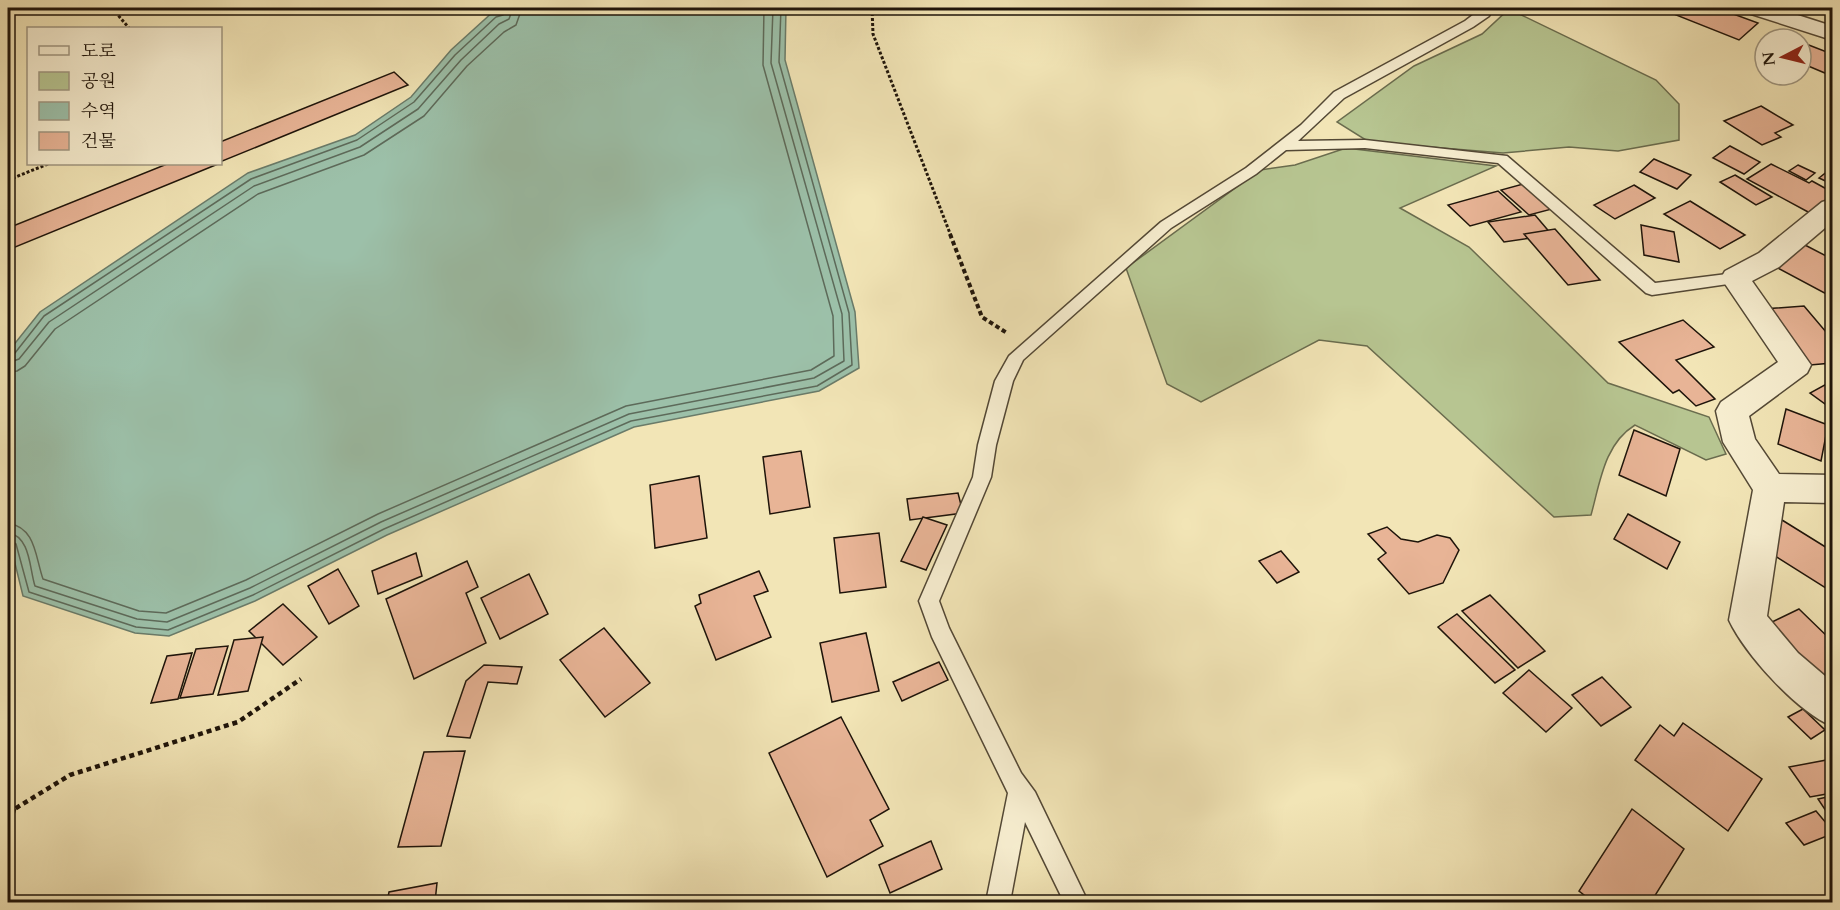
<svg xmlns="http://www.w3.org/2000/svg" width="1840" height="910" viewBox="0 0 1840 910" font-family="Cardo,'Noto Serif KR',serif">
<rect width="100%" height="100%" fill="#f2e5b6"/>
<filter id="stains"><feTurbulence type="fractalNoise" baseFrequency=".00333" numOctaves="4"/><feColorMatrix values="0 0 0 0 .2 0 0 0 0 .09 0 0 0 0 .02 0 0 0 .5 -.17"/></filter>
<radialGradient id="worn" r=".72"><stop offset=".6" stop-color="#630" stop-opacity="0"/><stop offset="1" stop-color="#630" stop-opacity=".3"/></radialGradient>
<g fill="#b7c591" stroke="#6a6c4e" stroke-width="1.5">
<polygon points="1509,9 1656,80 1679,104 1679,140 1618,151 1569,147 1503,153 1369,142 1337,122 1414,66 1482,34"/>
<path d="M1346 148 1496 166 1400 208 1469 247 1608 383 1709 417 1726 454 1706 460 1635 425C1604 444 1600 483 1591 515L1554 517 1367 346 1319 340 1201 402 1167 384 1126 268 1260 170 1295 165Z"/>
</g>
<polygon fill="#9cc0a9" stroke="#6a7b69" stroke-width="1.5" points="512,8 786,8 785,60 855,312 859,368 819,391 634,427 387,535 255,601 169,636 135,633 23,596 8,535 8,352 40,312 248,173 355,135 411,97 451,50 494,11"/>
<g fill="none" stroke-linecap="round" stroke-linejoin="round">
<g stroke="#5d6a5a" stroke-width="1.5">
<polyline points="8,355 15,353 44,316 251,179 357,140 414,102 455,55 496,17 503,15 505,8"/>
<polyline points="8,363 19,359 49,322 254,186 360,147 418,109 461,60 499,24 509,19 513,8"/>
<polyline points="8,372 17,371 25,366 55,329 258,194 364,155 424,116 467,66 504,32 516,25 522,8"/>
<path d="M8 523C36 528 35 556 43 579L139 611 166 613 246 580 378 514 626 406 811 370 834 356 833 316 763 65 764 8"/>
<path d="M8 532C31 538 29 567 35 586L137 619 167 622 250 588 381 522 629 414 814 378 844 361 842 314 771 63 773 8"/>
<polyline points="8,539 16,544 29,592 136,627 168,630 253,595 384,529 631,421 817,386 852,365 849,313 779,62 781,8"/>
</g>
</g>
<g fill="#e8b496" stroke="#1e140a" stroke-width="1.5">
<polygon points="1663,8 1717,8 1758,23 1739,40 1661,9"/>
<polygon points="1801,42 1832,54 1832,76 1801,63"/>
<polygon points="394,72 408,85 220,162 220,142"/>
<polygon points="1761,106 1793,125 1775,133 1781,137 1762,145 1724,121"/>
<polygon points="1730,146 1760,162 1744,174 1713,158"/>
<polygon points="1654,159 1691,175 1677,189 1640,172"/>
<polygon points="167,164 218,164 8,250 8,228"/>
<polygon points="1771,164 1809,183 1812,181 1832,192 1832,197 1810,213 1747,179"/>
<polygon points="1798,165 1815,173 1806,180 1789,171"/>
<polygon points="1828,171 1832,173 1832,184 1819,178"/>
<polygon points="1735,175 1772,197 1756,205 1720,182"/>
<polygon points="1523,184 1552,209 1529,215 1501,190"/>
<polygon points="1634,185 1655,198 1615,219 1594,205"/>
<polygon points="1498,191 1521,212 1470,226 1448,205"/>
<polygon points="1690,201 1745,235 1720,249 1664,214"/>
<polygon points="1535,215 1552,235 1504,242 1488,222"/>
<polygon points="1641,225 1674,232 1679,262 1644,255"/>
<polygon points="1555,229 1600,280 1568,285 1524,234"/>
<polygon points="1803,244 1832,259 1832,297 1776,267"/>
<polygon points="1804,306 1832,339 1832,363 1810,365 1763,309"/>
<polygon points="1683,320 1714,347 1676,360 1715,399 1696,406 1679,390 1673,393 1619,342"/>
<polygon points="1832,381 1832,409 1810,393"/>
<polygon points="1786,409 1828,425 1821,461 1778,444"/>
<polygon points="1634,430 1680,449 1666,496 1619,475"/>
<polygon points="801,451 810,507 770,514 763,457"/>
<polygon points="699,476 707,538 655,548 650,485"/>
<polygon points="958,493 963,513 910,520 907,499"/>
<polygon points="1628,514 1680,542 1667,569 1614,539"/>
<polygon points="923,517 947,525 926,570 901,561"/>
<polygon points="1782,520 1832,551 1832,592 1761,547"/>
<polygon points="1387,527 1401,539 1418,542 1437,535 1450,538 1459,550 1443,583 1409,594 1378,559 1386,553 1368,534"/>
<polygon points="879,533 886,587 840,593 834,538"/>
<polygon points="1281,551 1299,572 1277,583 1259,561"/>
<polygon points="416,553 422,576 378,594 372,571"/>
<polygon points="467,561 478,587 466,593 486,643 414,679 386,599"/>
<polygon points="338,569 359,606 329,624 308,586"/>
<polygon points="759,571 768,591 754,596 771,637 716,660 695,606 701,603 699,595"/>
<polygon points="529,574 548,614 500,639 481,598"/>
<polygon points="1490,595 1545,651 1518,668 1462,611"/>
<polygon points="283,604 317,637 283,665 249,631"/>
<polygon points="1799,609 1832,641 1832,687 1768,624"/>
<polygon points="1457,614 1515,670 1495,683 1438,627"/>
<polygon points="604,628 650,683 605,717 560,660"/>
<polygon points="866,633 879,691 832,702 820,643"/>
<polygon points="263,637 248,691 218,695 234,640"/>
<polygon points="228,646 213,694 180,698 196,649"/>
<polygon points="192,653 178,699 151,703 167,656"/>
<polygon points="939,662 948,680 902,701 893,682"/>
<polygon points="484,665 522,667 517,684 488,682 470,738 447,736 466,681"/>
<polygon points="1529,670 1572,708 1546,732 1503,693"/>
<polygon points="1602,677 1631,707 1601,726 1572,695"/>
<polygon points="1803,709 1825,730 1811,739 1788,717"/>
<polygon points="841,717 889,809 870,820 883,846 827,877 769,753"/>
<polygon points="1683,723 1762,779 1728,831 1635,760 1660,725 1674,736"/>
<polygon points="465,751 441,846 398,847 424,752"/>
<polygon points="1832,759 1832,793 1810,797 1789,767"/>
<polygon points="1832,796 1832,820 1818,799"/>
<polygon points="1632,809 1684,849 1651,902 1593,902 1579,891"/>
<polygon points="1816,811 1832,830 1832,834 1804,845 1786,823"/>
<polygon points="931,841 942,869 890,893 879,865"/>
<polygon points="437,883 435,902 387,902 389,892"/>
</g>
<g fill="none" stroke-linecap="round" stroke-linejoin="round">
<g stroke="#534835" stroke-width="3">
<polygon id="lane" points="1482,8 1494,8 1489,16 1473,27 1344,98 1298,141 1365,140 1507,156 1655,283 1735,273 1741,274 1743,278 1741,282 1735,283 1652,295 1646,293 1498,163 1365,148 1286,150 1256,174 1171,228 1023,360 1013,381 996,445 991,477 939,601 949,628 1021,773 1035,792 1088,902 1064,902 1025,822 1010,902 986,902 1008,793 932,637 919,601 973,477 978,445 995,381 1009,356 1161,222 1246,168 1301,125 1334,92 1465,21"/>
</g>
<g stroke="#534835" stroke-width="3">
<g id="street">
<polygon points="1745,8 1776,8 1832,26 1832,40 1748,13"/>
<path d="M1832 199V222L1779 267 1752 281 1811 365 1807 373 1749 416 1755 439 1779 474 1832 475V503L1784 502 1767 616 1798 653 1832 682V726C1797 712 1745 654 1729 620L1753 490 1723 442 1716 411 1721 402 1778 362 1721 278 1725 271 1759 253 1822 202Z"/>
</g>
</g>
<g stroke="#1e140a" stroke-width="3" stroke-dasharray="3 2" stroke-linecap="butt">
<polyline points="112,8 129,28"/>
<polyline points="872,8 873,34 951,236"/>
<polyline points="8,180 48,164"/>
</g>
<polyline stroke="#1e140a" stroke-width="4" stroke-dasharray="4.5 3" stroke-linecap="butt" points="950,234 982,317 1007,333"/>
<g stroke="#1e140a" stroke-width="4.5" stroke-dasharray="5 4" stroke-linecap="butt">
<polyline points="8,813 70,775 238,722 301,679"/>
<polyline points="8,831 14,809"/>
</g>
<use href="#lane" fill="#f7eed0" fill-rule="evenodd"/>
<use href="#street" fill="#f7eed0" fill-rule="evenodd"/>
</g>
<rect width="1840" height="910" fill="none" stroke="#f2e5b6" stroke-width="30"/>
<rect x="9" y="9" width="1822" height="892" fill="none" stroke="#1e140a" stroke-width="3"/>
<rect x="15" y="15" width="1810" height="880" fill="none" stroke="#1e140a" stroke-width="1.5"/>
<rect x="27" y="27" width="195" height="138" fill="#f7eed0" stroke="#a09781" stroke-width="1.5"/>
<rect x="39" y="46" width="30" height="9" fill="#f7eed0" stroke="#a09781" stroke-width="1.5"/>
<text x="81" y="57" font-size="18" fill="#1e140a">도로</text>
<rect x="39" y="72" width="30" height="18" fill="#b7c591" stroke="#a09781" stroke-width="1.5"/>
<text x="81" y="87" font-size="18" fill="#1e140a">공원</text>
<rect x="39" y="102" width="30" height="18" fill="#9cc0a9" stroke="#a09781" stroke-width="1.5"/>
<text x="81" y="117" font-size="18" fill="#1e140a">수역</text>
<rect x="39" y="132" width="30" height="18" fill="#e8b496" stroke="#a09781" stroke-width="1.5"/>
<text x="81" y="147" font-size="18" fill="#1e140a">건물</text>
<g transform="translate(1783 57) rotate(263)"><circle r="28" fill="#f7eed0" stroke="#a09781" stroke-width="1.5"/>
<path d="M0-4.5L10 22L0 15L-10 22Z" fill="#8f2418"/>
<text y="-9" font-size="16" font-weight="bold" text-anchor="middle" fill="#1e140a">N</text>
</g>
<rect width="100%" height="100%" filter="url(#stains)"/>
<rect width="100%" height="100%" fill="url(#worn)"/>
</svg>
